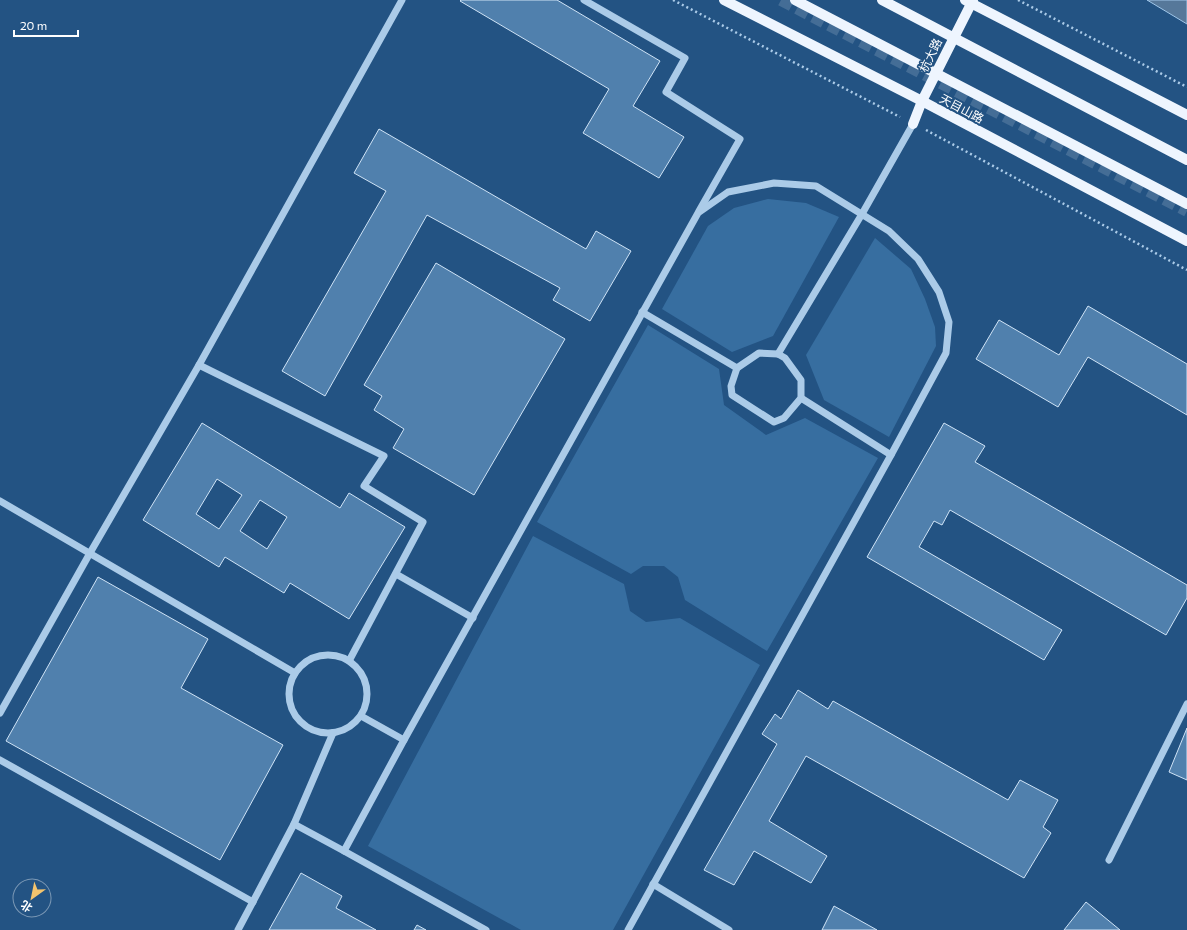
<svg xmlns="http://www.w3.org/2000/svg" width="1187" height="930" viewBox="0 0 1187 930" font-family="Commissioner,'Noto Sans SC',sans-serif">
<rect width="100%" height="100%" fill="#235383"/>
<g fill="#376ea0">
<polygon points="768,199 806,203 839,217 773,336 732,352 662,309 708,226 734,208"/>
<polygon points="875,238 911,269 925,299 935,327 936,346 889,437 824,400 806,355"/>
<polygon points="648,325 719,369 724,405 766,435 805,418 878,458 767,651 685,600 678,577 664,566 643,566 631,574 537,522"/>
<polygon points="533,536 624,584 630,611 646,622 680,618 760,665 613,930 521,930 368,846"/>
</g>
<polygon fill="#56789a" stroke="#9fc6e9" points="1147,0 1187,0 1187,24"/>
<g fill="#5080ad" stroke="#cfe3f6" fill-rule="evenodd">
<polygon points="461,0 557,0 660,61 633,106 684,137 659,178 583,133 609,89 460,1"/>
<polygon points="379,129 586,249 596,231 631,251 590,321 553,300 560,288 427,215 325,396 282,371 386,191 354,173"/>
<polygon points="436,263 565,339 474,495 393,448 404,429 374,410 382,396 364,385"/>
<polygon points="1088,306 1187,364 1187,415 1088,357 1058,407 976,359 999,320 1059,355"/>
<path d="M202 423 340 508 349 493 405 527 349 619 290 583 284 593 225 557 219 567 143 520ZM217 479 242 495 219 529 196 514ZM260 500 287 517 267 549 240 531Z"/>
<polygon points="944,423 985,446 975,462 1187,585 1187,598 1166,635 950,510 942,525 934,521 919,547 1062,630 1044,660 867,557"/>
<polygon points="98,577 208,639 181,688 283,745 220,860 6,741"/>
<polygon points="798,690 828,709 833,701 1008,800 1020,780 1058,800 1043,827 1051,833 1024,878 806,756 769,821 827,856 811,883 754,851 734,885 704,870 777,744 762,734 775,714 781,719"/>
<polygon points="1187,728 1187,780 1169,772"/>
<polygon points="301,873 342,896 336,908 376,930 269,930"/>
<polygon points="1086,902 1120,930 1064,930"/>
<polygon points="834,906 877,930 822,930"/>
<polygon points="417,925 426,930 414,930"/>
</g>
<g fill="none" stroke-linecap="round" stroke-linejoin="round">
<polyline stroke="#446d96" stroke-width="12" stroke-dasharray="12 6" stroke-linecap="butt" points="781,0 1187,211"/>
<g stroke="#abcbe8" stroke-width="2.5" stroke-dasharray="2 3" stroke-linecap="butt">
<polyline points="673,0 900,117"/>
<polyline points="1018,0 1187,87"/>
<polyline points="926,130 1187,270"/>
</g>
<g stroke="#abcbe8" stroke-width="7">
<polyline points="584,0 685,58 666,92 740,139 699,211"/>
<polyline points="642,312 737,368"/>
<polygon points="759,353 778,354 785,358 801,380 801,398 784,418 774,422 732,395 731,386 737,368"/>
<polyline points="778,354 862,214 913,124"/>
<polyline points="199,365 384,456 364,486 423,522 349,661"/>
<polyline points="801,398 891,455"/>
<polyline points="0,501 295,673"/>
<polyline points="396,574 473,618"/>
<circle cx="328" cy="694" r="39"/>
<polyline points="0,713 90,553 199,365 402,0"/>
<polyline points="361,716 404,740"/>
<polyline points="0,760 253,902"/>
<polyline points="294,824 344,851"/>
<polyline points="1109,860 1187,704"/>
<polyline points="653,884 729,930"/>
<polyline points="238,930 294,824 333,733"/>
<polyline points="486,930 344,851 404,740 698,213 728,192 774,183 816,186 889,231 918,259 939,292 949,322 946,353 891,455 628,930"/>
</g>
<g stroke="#eef5fe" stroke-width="10">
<polyline points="724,0 922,101 1187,241"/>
<polyline points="795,0 1187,204"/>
<polyline points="882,0 1187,160"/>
<polyline points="965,0 1187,115"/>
<polyline points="913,124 922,101 973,0"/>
</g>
</g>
<g text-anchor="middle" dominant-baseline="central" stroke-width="3.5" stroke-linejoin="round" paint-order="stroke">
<g font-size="12" fill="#fff" stroke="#235383">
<text transform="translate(930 55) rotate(-64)">杭大路</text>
<text transform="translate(962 108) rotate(28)">天目山路</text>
</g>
</g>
<g transform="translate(32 898) rotate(213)"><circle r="19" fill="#235383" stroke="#7b98b5"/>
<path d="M0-3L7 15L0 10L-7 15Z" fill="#f3c46e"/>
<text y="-6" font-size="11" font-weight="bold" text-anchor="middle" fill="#ffffff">北</text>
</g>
<path d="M14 30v6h64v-6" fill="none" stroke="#ffffff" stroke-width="2"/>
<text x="20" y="30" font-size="12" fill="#ffffff" stroke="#235383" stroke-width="3" paint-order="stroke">20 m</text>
</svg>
